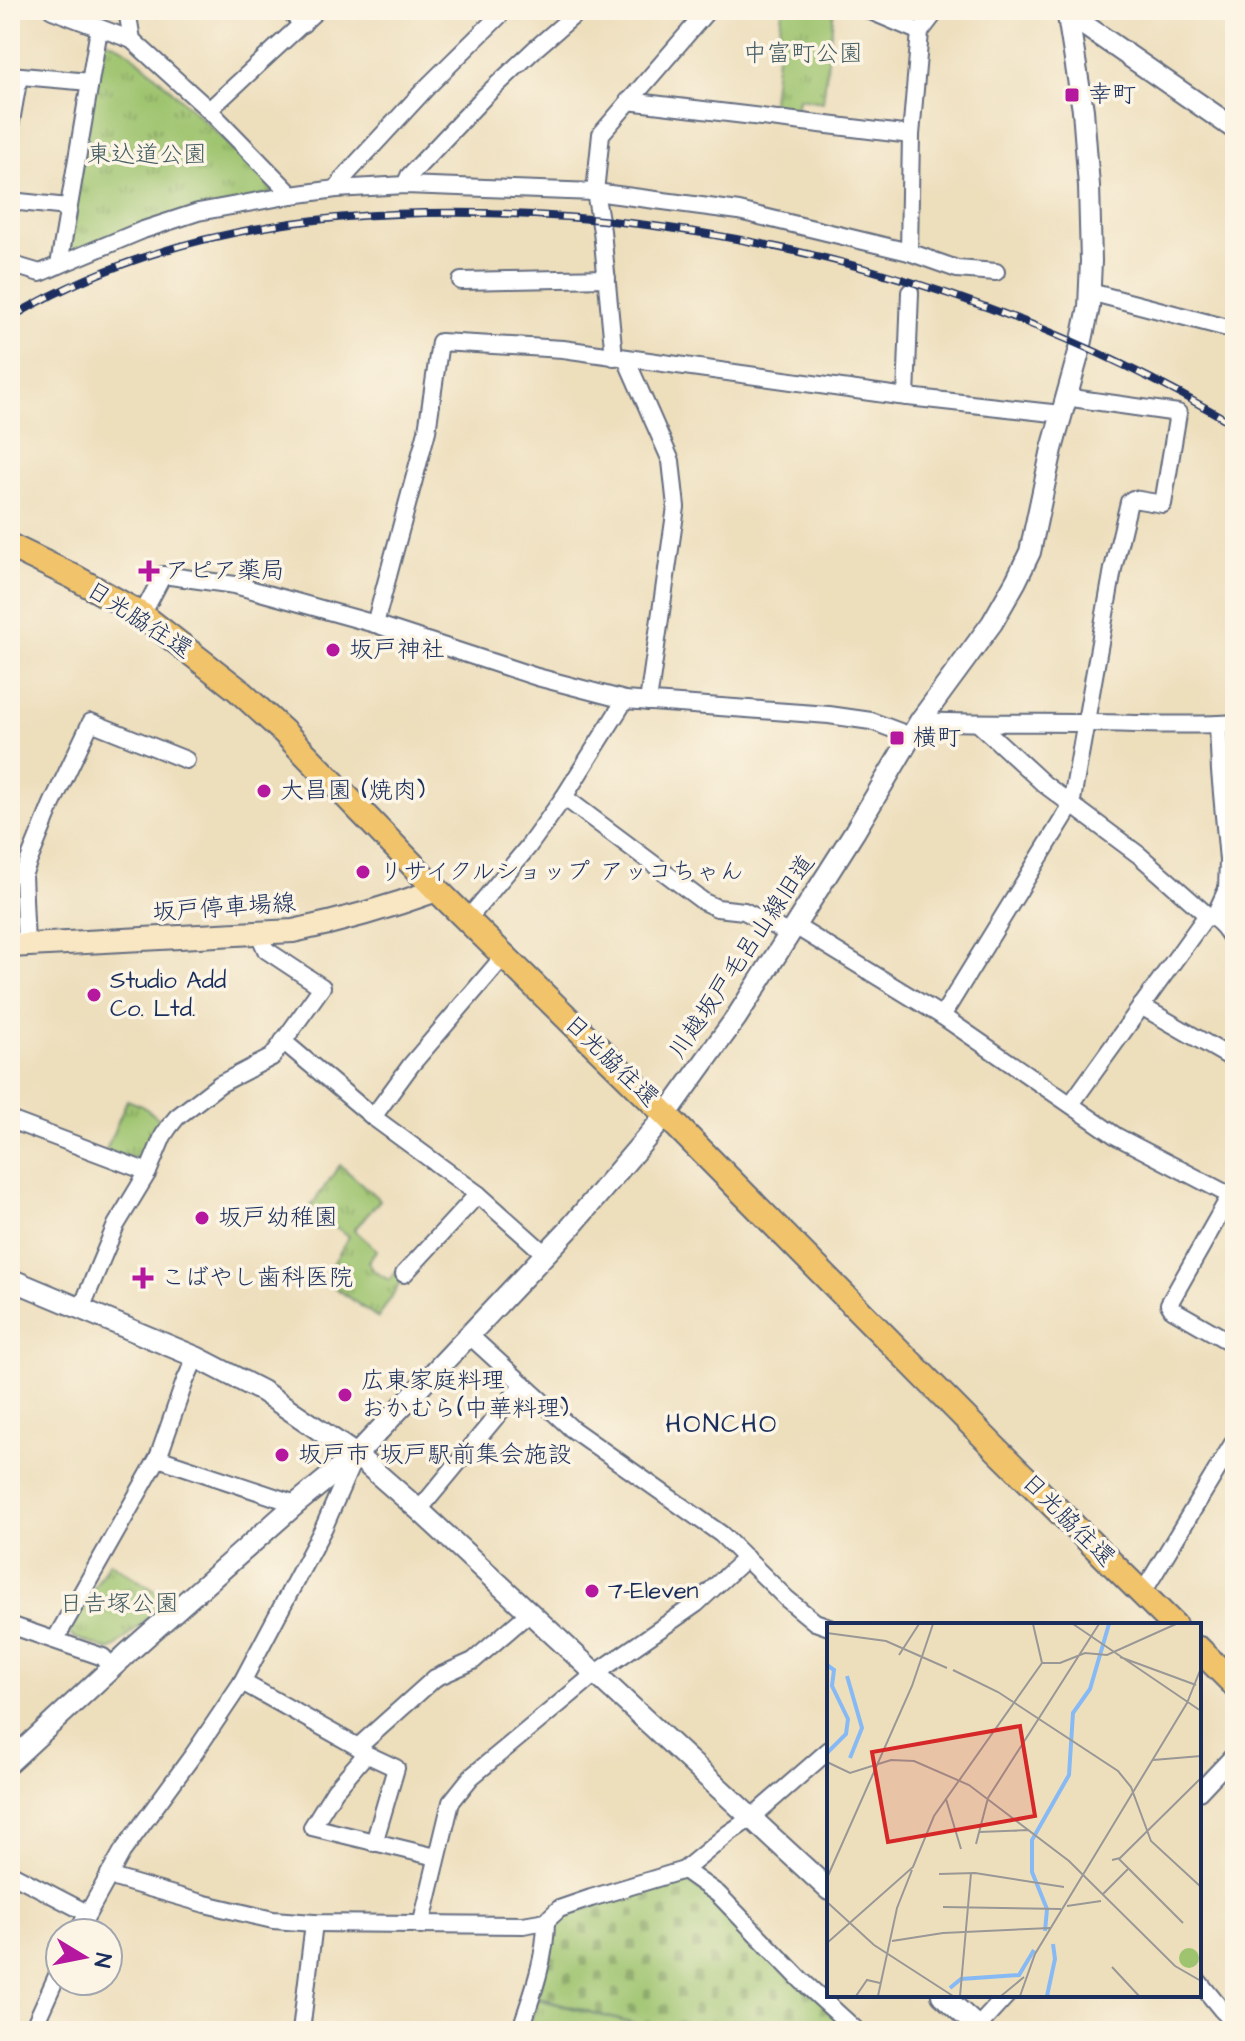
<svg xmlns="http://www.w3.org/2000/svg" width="1245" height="2041" viewBox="0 0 1245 2041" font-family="'Architects Daughter','Klee One',sans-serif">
<defs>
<pattern id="cemetery-stones" width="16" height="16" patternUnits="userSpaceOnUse" patternTransform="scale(2)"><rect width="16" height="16" fill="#9fc46f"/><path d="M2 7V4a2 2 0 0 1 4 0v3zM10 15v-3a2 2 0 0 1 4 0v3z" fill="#81a05e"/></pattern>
<pattern id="park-tufts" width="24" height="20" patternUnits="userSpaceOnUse" patternTransform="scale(2)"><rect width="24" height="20" fill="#9fc46f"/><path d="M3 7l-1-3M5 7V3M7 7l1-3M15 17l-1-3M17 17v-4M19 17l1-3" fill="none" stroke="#81a05e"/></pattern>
</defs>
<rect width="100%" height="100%" fill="#fcf5e5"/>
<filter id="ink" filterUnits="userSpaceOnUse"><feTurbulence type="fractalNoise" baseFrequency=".0125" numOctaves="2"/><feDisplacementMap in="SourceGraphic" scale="16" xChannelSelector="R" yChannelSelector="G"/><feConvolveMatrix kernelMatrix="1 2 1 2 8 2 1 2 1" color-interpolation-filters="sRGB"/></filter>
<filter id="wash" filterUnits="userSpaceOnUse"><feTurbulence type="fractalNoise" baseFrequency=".006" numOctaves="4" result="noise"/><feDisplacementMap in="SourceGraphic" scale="32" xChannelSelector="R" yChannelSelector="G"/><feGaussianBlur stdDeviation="1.8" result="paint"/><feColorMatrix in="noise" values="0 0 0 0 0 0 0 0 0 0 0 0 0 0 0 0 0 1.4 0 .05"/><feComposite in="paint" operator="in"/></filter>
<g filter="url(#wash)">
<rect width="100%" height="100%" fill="#eddebc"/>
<polygon fill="url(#cemetery-stones)" stroke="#5d7a66" stroke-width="2" points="680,1877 718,1903 853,2031 644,2031 634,2024 538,1997 555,1926 563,1917"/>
<g fill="url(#park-tufts)" stroke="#5d7a66" stroke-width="2">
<polygon points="782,10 834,10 823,102 798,98 796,113 771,110"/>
<polygon points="106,40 124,48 147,67 274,187 274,192 68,255 100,43"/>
<polygon points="127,1100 142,1106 165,1123 147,1160 129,1157 106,1150"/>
<polygon points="340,1165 380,1200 354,1230 377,1250 368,1261 374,1271 389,1280 395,1272 402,1280 378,1318 324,1280 349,1236 309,1209"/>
<polygon points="109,1562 168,1599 116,1647 108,1650 73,1637 69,1632"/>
<polygon points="537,1999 634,2024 643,2031 528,2031"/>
</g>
</g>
<g filter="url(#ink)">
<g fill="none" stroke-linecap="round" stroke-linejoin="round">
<g stroke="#646c7f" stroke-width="20">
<g id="minor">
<polyline points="52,10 132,40 209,110 292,195"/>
<polyline points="127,10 132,40"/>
<polyline points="288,10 303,24"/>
<polyline points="868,10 920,32"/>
<polyline points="10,75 90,82"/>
<polyline points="628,101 911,135"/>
<polyline points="209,110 317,10"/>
<polyline points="10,127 19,76"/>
<polyline points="405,185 409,176 484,97 536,48 580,10"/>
<polyline points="336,189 345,176 428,86 505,10"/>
<polyline points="10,201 68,207"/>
<polyline points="909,252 957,269 996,272"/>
<polyline points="10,264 40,273 59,265 99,29"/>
<polyline points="59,265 143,230 198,212 292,195 336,189 405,185 595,192 739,211 909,252 911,135 920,32 937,10"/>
<polyline points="461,281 607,278"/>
<polyline points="1090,292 1235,330"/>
<polyline points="614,357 602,231 595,192 601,134 708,10"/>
<polyline points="626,359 671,461 676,507 648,702"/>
<polyline points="906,397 910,292"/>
<polyline points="142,615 163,575 235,585 375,624 537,677 625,700 829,715 871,721 911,736"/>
<polyline points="375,624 427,431 440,342 563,349 899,396 1061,414"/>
<path d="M920 721C976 724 1031 722 1087 723 1136 723 1186 727 1235 723"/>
<path d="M979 724 1044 784 1139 855 1207 915C1220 919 1230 934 1235 946"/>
<polyline points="564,797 704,902 717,908 744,911 790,934"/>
<polyline points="10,872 23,875 26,945"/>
<polyline points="23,875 52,804 91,722 186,760"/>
<polyline points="1214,917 1227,889 1228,860 1220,771 1218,724"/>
<polyline points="467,920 528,847 564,797 625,700"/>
<polyline points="795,926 942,1016 1116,1136 1235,1198"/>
<polyline points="1141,1006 1235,1060"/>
<polyline points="942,1016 1071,806 1113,569 1129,502 1133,499 1163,504 1178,413 1065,397"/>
<polyline points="283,1041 373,1117 478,1194 545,1254"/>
<polyline points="1071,1104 1207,915"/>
<polyline points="373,1117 411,1065 504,956"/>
<polyline points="10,1120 148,1172"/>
<polyline points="1230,1196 1169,1304 1172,1309 1235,1345"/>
<polyline points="404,1274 478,1194"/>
<polyline points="81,1309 116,1225 148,1172 163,1136 169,1127 177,1117 220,1084 272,1057 322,987 266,950 259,934"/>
<polyline points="468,1334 572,1429 721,1534 787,1599 815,1622 829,1627"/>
<polyline points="158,1458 296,1504"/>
<polyline points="419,1510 523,1384"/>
<polyline points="1142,1594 1235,1440"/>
<polyline points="10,1625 103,1657 112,1667"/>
<polyline points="55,1640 158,1458 185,1381 196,1357"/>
<polyline points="242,1682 358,1747 366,1754 396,1768 374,1843"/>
<polyline points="358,1747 435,1678 473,1661 529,1613"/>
<polyline points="366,1754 335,1790 312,1827 436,1857"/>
<polyline points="1199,1792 1235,1754"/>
<polyline points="684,1870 718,1894 801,1980 857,2031"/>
<polyline points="10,1873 87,1913"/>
<polyline points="109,1874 118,1879 205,1904 273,1920 314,1923 523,1925 546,1921 559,1909 591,1898 684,1870 729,1833 751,1818 829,1750"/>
<polyline points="421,1926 451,1802 471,1777 595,1674 696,1604 746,1558"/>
<polyline points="77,1933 122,1852 193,1755 242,1682 324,1527 355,1456"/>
<polyline points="1199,1982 1221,2009 1235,2023"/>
<polyline points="32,2031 60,1969"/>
<polyline points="301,2031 314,1923"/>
<path d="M520 2031C532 1996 546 1958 546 1921"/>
<polyline points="974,2031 1007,1995"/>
</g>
</g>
<g stroke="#646c7f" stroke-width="24">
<g id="tertiary">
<polyline points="1064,11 1235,129"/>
<polyline points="10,1279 196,1357 262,1391 356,1455 419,1510 829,1890"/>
<polyline points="10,1762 130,1651 296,1504 356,1455 569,1229 666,1115 736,1018 855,831 920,721 992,623 1016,581 1030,552 1052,449 1081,345 1089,307 1091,261 1089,186 1083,110 1067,10"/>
<polyline points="942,1995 982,2031"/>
</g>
</g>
<g stroke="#646c7f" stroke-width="26">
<path id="secondary" d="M10 946 293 931C342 921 390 907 437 890"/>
</g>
<g stroke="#646c7f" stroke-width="28">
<g id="primary">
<polyline points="10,546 74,577 142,615 237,689 284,732 437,890 666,1115 999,1452 1174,1625"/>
<polyline points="1199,1649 1235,1685"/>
</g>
</g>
<use href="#minor" stroke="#fff" stroke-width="16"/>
<use href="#tertiary" stroke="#fff" stroke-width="20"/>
<use href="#secondary" stroke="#f9e7c3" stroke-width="22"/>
<use href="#primary" stroke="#f1c36a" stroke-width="24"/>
<g stroke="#1b2f5e" stroke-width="8">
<path id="rail" d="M10 318C155 232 315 210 481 213 744 218 1008 290 1235 425"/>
</g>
<use href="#rail" stroke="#fcf5e5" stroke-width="5" stroke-dasharray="15" stroke-linecap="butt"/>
</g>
</g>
<g fill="#b5179e" stroke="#fcf5e5" stroke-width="3">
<rect x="1064" y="87" width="16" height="16" rx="4"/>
<path d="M145 559h8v8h8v8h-8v8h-8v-8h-8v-8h8z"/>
<circle cx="333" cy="650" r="8"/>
<rect x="889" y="730" width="16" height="16" rx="4"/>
<circle cx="264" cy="791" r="8"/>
<circle cx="363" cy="872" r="8"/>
<circle cx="94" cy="995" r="8"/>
<circle cx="202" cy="1218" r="8"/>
<path d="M139 1266h8v8h8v8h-8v8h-8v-8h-8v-8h8z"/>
<circle cx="345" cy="1395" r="8"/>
<circle cx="282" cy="1455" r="8"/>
<circle cx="592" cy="1591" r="8"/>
</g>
<g text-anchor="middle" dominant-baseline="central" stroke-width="7" stroke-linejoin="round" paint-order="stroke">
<g font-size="24" fill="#435c63" stroke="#fcf5e5">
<text x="803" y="54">中富町公園</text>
<text x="147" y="155">東込道公園</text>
<text x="119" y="1604">日𠮷塚公園</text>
</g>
<g font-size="24" fill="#1b2f5e" stroke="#fcf5e5" text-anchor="start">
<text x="1088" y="95">幸町</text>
<text x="165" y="571">アピア薬局</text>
<text x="349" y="650">坂戸神社</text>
<text x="913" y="738">横町</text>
<text x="280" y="791">大昌園 (焼肉)</text>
<text x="379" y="872">リサイクルショップ アッコちゃん</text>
<text x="110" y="981">Studio Add<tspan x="110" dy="28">Co. Ltd.</tspan></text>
<text x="218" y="1218">坂戸幼稚園</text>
<text x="161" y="1278">こばやし歯科医院</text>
<text x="361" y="1381">広東家庭料理<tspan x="361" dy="28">おかむら(中華料理)</tspan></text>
<text x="298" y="1455">坂戸市 坂戸駅前集会施設</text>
<text x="608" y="1591">7-Eleven</text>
</g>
<g font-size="24" fill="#1b2f5e" stroke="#fcf5e5">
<text transform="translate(139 620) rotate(33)">日光脇往還</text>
<text transform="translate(224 908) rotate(-4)">坂戸停車場線</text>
<text transform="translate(742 957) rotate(-56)">川越坂戸毛呂山線旧道</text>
<text transform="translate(611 1061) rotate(44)">日光脇往還</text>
<text transform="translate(1068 1520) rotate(45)">日光脇往還</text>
</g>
<g font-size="26" letter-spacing="2" fill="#1b2f5e" stroke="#fcf5e5">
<text x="722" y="1424">HONCHO</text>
</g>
</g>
<g transform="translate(827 1623)">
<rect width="374" height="374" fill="#eddebc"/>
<path d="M352 335a10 10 0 1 1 20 0a10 10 0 1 1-20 0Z" fill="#9fc46f"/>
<path fill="none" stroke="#87baf5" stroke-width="4" d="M0 42 7 47 5 63 21 96 19 111 0 130M20 53 35 105 23 135M218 308 220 286 205 249V217L242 152 246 90 263 66 282 1M123 365 134 356 192 352 207 327M220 373 228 336 226 321"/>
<path fill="none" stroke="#999896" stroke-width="2" d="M206 1 215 40M246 1 374 88M0 10 59 18 120 45M72 32 92 1M293 34 369 62M126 47 171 69 291 148 304 164 324 218 374 264M326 137 374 133M0 139 23 150 64 137 87 138 142 162 242 238 348 343 374 358M119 176 134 226M152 209 202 207M149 221 161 175 272 1M292 236 356 300M285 237 293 235 374 155M112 251 148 250 237 264M0 255 85 63 106 1M276 271 301 246M0 279 47 322 126 373M240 283 274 278M116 284 234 286M65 318 116 310 223 305M0 320 86 244 107 193 215 40H233L258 30 280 32 349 1M285 344 312 373M29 373 40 357 53 360M51 373 70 285 85 247M133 373 144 250M174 373 197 354M193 373 208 331 360 80 374 45"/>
<path fill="#d62828" fill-opacity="0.15" stroke="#d62828" stroke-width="4" d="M193 103 208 193 61 219 45 129Z"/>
<rect width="374" height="374" fill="none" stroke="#1b2f5e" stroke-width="4"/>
</g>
<rect width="1245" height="2041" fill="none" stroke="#fcf5e5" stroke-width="40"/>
<g transform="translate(84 1957) rotate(100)"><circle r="38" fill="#fcf5e5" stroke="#a2a6af" stroke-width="2"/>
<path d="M0-6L14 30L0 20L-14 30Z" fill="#b5179e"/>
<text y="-12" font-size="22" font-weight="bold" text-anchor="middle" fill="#1b2f5e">N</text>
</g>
</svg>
